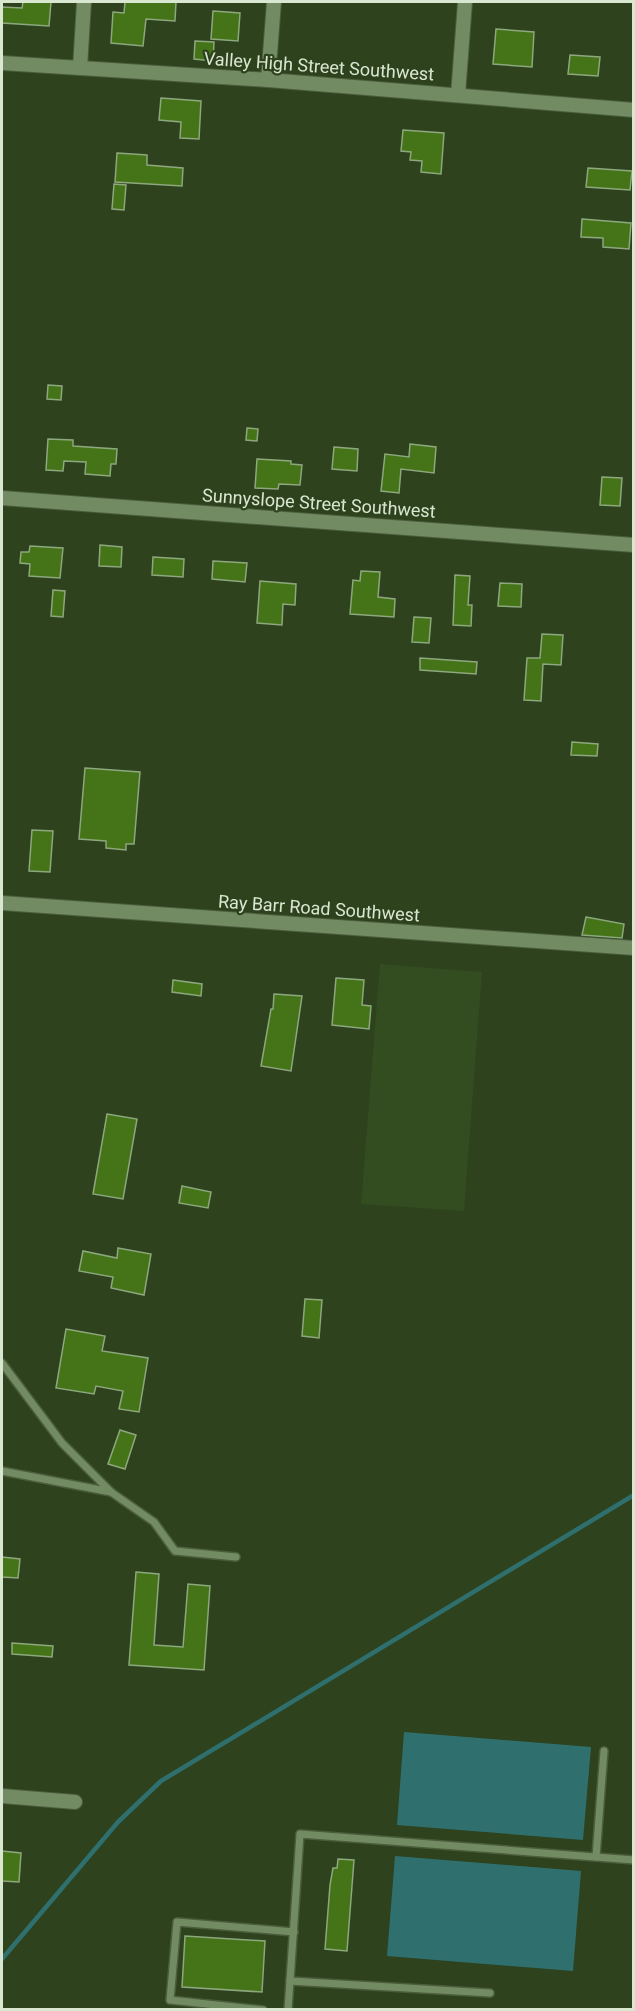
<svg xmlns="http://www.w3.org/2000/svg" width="635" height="2011" viewBox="0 0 635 2011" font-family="Roboto,sans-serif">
<rect width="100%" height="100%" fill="#2d421d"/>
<polygon fill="#334c20" points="380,964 482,972 464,1211 361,1204"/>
<g fill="#2f706f">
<polygon points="404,1732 591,1747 583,1840 397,1825"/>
<polygon points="395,1856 581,1871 573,1971 387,1956"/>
</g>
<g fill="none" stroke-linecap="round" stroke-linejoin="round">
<polyline stroke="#2f706f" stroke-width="4.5" points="2,1959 118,1822 161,1781 634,1495"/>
</g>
<g fill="#447417" stroke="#8da77e" stroke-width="1.5">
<polygon points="23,2 51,2 49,26 2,23 2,7 22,8"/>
<polygon points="125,2 176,2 175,21 146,19 143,46 111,43 113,12 124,13"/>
<polygon points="213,11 240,13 238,41 211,39"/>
<polygon points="496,29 534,32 532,67 493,64"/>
<polygon points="195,41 214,42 213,61 194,59"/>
<polygon points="570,55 600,57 598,76 568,74"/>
<polygon points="161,98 201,101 199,139 180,138 181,122 159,120"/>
<polygon points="403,130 444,133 441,174 421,172 422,161 410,160 411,152 401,151"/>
<polygon points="117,153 147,155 147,165 183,168 182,186 115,182"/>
<polygon points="588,168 632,171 630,190 586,187"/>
<polygon points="114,184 126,185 124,210 112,209"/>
<polygon points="582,219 631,223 629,249 603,247 603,238 581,237"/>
<polygon points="48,385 62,386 61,400 47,399"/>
<polygon points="247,428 258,429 257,441 246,440"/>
<polygon points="48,439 73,440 73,446 117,449 116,464 111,464 110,476 85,474 86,462 64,461 63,471 46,470"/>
<polygon points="410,444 436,447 434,473 401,469 399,493 381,491 385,454 409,457"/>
<polygon points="334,447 358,449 357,471 332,469"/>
<polygon points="257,459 291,461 291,464 302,465 300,485 279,484 278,489 255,488"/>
<polygon points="602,477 622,478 620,506 600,505"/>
<polygon points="100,545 122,547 121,567 99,566"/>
<polygon points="30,546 63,548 60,578 29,576 30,564 20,563 21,552 29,552"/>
<polygon points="153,557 184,559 183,577 152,575"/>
<polygon points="213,561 247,563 245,582 212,579"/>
<polygon points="361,571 380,572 378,597 395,599 394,617 350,614 353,580 360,581"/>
<polygon points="455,575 470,576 468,605 472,605 471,626 453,625"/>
<polygon points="260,581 296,584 295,605 283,604 282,625 257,623"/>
<polygon points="500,583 522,584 521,607 498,606"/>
<polygon points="53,590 65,591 63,617 51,616"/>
<polygon points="414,617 431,618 429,643 412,642"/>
<polygon points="542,634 563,635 561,665 543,664 541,701 524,700 527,658 540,658"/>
<polygon points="420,658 477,662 476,674 420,670"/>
<polygon points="572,742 598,744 597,756 571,755"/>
<polygon points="85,768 140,772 134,844 126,844 126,850 106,848 106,841 79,839"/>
<polygon points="32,830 53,831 50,872 29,871"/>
<polygon points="586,917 624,924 622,938 582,935"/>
<polygon points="336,978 364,980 362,1005 371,1006 369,1029 332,1025"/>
<polygon points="173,980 202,984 201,996 172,992"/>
<polygon points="274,994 302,996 291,1071 261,1066 271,1009 273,1009"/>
<polygon points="107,1114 137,1119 123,1199 93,1194"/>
<polygon points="182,1186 211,1192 208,1208 179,1203"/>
<polygon points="118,1248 151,1254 144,1295 111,1288 113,1277 79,1271 83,1251 117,1258"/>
<polygon points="305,1299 322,1300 319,1338 302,1336"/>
<polygon points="66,1329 105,1336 102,1351 148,1358 139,1412 119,1409 123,1391 96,1386 94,1394 56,1388"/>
<polygon points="120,1430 136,1435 125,1469 108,1464"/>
<polygon points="2,1557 20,1559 18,1578 2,1577"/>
<polygon points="136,1572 159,1574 154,1645 183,1647 188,1584 210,1586 204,1670 129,1665"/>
<polygon points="12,1643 53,1646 52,1657 12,1654"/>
<polygon points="2,1851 21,1853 19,1882 2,1881"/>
<polygon points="338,1859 354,1860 347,1951 325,1949 330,1885 333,1868 337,1868"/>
<polygon points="185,1936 265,1941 262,1992 182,1987"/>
</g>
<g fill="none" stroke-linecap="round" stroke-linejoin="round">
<g stroke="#4b5d3d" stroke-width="10">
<g id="lane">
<polyline points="2,1363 62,1443 111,1492 2,1471"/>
<polyline points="111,1492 154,1522 175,1551 236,1557"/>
<polyline points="596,1857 604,1751"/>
<polyline points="290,1981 490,1993"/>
<polyline points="263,2010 170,2000 177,1922 294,1932"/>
<polyline points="288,2010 300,1834 634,1860"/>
</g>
</g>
<g stroke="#4b5d3d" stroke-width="16">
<g id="street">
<polyline points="2,63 268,80 634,110"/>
<polyline points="80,68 84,2"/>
<polyline points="268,80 274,2"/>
<polyline points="458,95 465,2"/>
<polyline points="2,498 634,545"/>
<polyline points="2,903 634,948"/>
<polyline points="2,1796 75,1802"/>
</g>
</g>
<use href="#lane" stroke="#738b63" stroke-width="7"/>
<use href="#street" stroke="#738b63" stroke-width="14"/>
</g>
<g text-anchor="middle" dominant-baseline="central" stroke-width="4.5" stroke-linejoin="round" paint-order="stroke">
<g font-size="18" fill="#d9e7d1" stroke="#2d421d">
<text transform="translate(319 66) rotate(4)">Valley High Street Southwest</text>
<text transform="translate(319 503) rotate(4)">Sunnyslope Street Southwest</text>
<text transform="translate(319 908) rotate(4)">Ray Barr Road Southwest</text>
</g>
</g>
<rect width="635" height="2011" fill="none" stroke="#d9e7d1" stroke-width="6"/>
</svg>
